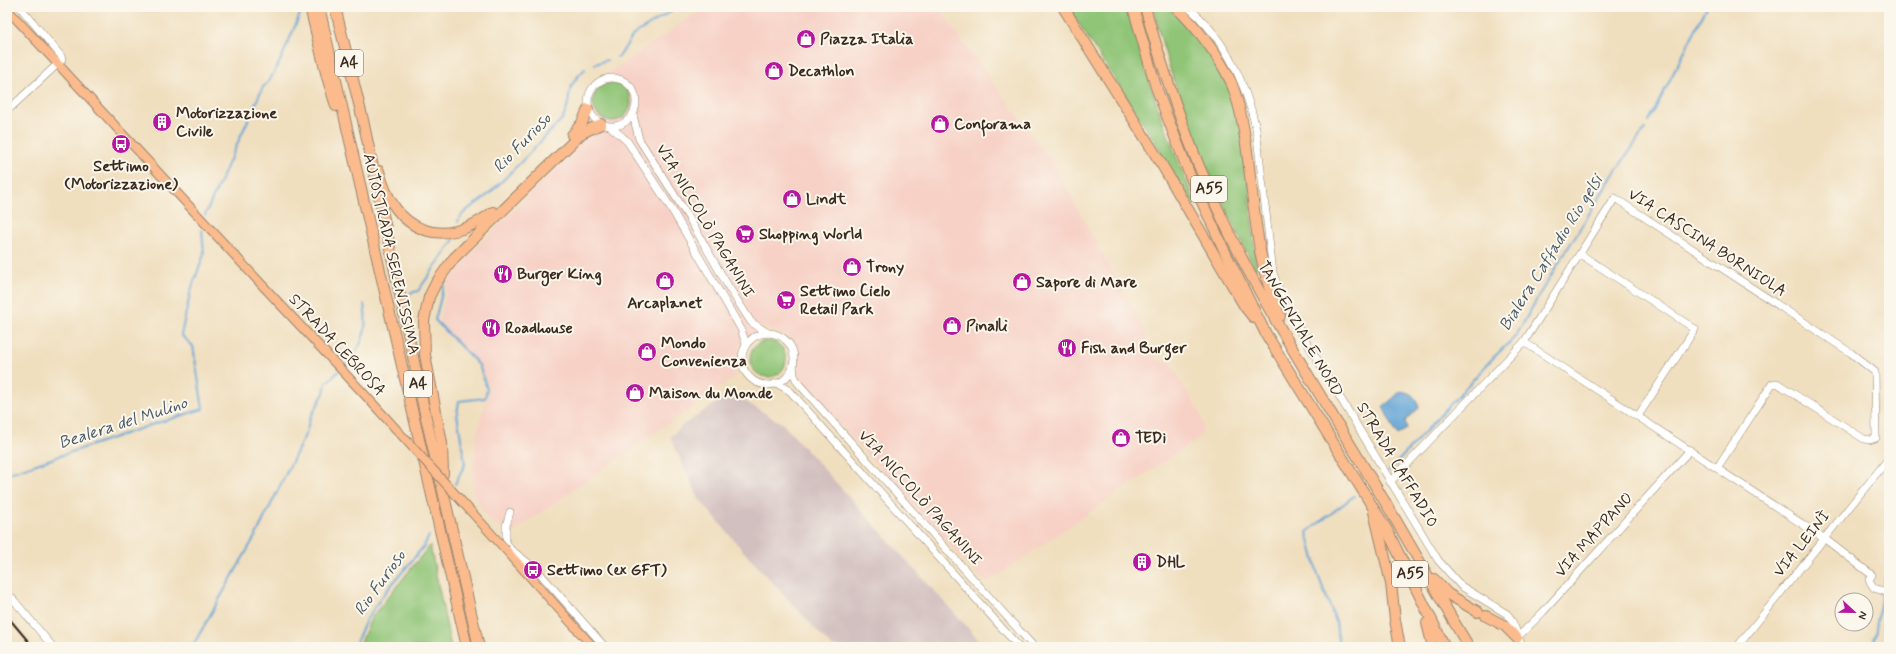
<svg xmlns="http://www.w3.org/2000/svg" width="1896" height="654" viewBox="0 0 1896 654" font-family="Mynerve,sans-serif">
<rect width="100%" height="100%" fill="#fbf7ec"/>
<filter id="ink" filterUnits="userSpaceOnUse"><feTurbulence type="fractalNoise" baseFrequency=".025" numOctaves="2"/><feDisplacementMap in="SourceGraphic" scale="8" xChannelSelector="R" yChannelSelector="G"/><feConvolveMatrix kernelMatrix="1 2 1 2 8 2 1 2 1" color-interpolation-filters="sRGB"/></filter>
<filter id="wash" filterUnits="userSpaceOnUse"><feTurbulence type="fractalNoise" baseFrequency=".012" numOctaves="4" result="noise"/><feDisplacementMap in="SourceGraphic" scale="16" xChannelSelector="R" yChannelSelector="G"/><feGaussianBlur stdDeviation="0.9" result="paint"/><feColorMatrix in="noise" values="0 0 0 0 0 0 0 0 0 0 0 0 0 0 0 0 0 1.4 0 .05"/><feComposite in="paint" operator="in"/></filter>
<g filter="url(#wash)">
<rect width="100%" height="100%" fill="#f0dfbf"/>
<polygon fill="#f7d1c6" points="706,7 938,7 1053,164 1145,331 1148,343 1156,360 1170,363 1202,417 1204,426 1202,434 1194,441 988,582 981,579 805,387 798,372 789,338 765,327 740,344 736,376 513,532 488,520 472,490 476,437 489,388 480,366 439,321 450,279 472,252 583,140 585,89"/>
<g fill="#d2bfbf">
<polygon points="731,393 783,424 985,647 832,647 744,552 699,499 670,437 683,425"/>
<polygon points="1889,609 1889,647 1883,647"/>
</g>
<g fill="#90c577" stroke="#66784a">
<path d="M1068 7H1127C1145 74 1168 140 1196 204L1193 205 1157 145Z"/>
<path d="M1153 7H1167C1183 21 1199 36 1211 54 1252 115 1247 197 1257 268L1255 269C1213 186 1174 98 1153 7Z"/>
<circle cx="612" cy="102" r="19"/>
<circle cx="768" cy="359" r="18"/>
<polygon points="430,545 451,647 359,647 371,618"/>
</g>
<path fill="#61a3d5" stroke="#4e667a" d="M1401 391C1413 393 1416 397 1419 408L1405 421 1407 429 1397 435 1383 407Z"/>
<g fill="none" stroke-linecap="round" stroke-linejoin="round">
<g stroke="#61a3d5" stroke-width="2">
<polyline points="617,57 619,57 633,35 678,7"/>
<polyline points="595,64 607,60"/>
<polyline points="1649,121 1707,7"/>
<path d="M205 215 263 87C276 78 293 29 301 12L299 7"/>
<path d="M458 222C459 213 477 204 484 198 512 173 537 145 563 118 574 97 562 90 585 69"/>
<polyline points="445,281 435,320 479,365 487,389 485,398 459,401 457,414 465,464 455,484"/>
<polyline points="410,293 418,291 455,238"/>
<path d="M342 368C362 348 369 332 364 304"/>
<polyline points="1389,471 1493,358 1516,336 1542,290 1613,175 1645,129"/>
<polyline points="7,474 154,424 203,409 193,346 181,335 191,290 204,254 202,230"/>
<polyline points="442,511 442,510"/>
<polyline points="192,647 257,533 306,433 310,418 324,393 326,383 339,371"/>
<polyline points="354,647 366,620 384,594 424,546 429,536"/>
<polyline points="1339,647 1336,622 1318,575 1307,532 1354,496"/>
<polyline points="1873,647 1883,586 1889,568"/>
</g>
</g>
</g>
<g filter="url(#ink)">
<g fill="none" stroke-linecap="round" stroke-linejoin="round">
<g stroke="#96846e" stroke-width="8">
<g id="minor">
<path d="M1188 7C1225 38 1245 81 1256 128L1273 273 1282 298 1303 336 1438 560 1461 586 1507 614C1516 623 1516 636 1523 647"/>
<circle cx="612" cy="102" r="24"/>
<polyline points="7,111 62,60 61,56 20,7"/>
<polyline points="633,115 639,139 689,218 728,286 751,322 768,333"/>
<polyline points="611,127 627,141 671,208 741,329 746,344"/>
<polyline points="1580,254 1695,329 1638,416"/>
<circle cx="768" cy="359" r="26"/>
<polyline points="1524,342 1825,539 1872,575 1869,580 1874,588 1889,593"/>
<polyline points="793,364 794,375 798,383 1034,647"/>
<polyline points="776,383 790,391 1019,647"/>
<polyline points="1390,482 1524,342 1615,198 1851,353 1875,372 1876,438 1870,440 1864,439 1777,383 1772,384 1717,468"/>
<polyline points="510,512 506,526 506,542 510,549 536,569 605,647"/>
<polyline points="7,592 53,647"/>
<polyline points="1517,638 1543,612 1690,450"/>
<polyline points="1737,647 1889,458"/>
</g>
</g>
<g stroke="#96846e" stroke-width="10">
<g id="major">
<polyline points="7,9 264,287"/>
<polyline points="506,550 593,647"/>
</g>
</g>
<g stroke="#96846e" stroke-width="12">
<g id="highway">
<polyline points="310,7 327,77 336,106"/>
<polyline points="319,7 467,647"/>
<polyline points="335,7 363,120 424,409 479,647"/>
<polyline points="1063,7 1162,165 1245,307 1253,317"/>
<polyline points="1133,7 1156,87 1173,132 1191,178 1225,252 1266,334 1387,530 1445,647"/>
<path d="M1145 7C1162 67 1182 127 1207 185 1254 294 1321 395 1382 497 1412 546 1439 598 1469 647"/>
<path d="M1176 7C1198 29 1218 54 1231 82 1241 106 1245 134 1248 159 1255 212 1257 266 1280 316"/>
<polyline points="572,135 582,123 588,109"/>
<path d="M379 171C395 233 442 251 493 212"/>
<polyline points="443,474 442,443 425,355 424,321 429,297 436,283 454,258 582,133 601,124"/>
<polyline points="1374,512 1391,583 1395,620 1400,647"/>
<polyline points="1434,579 1448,594 1478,612"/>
<polyline points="1486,616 1505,626 1517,638"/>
<polyline points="1427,623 1433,647"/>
</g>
</g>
<use href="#minor" stroke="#fff" stroke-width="7"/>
<use href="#major" stroke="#fbbb8d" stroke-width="8"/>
<use href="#highway" stroke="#fbbb8d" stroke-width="10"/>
<polyline stroke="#3b2a1e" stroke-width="2" points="7,616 33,647"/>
<g stroke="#96846e" stroke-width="10" stroke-linecap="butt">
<polyline id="major-bridge" points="264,287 365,395 506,550"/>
</g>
<use href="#major-bridge" stroke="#fbbb8d" stroke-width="8"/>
</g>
</g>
<defs>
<g id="shop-disc" transform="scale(1)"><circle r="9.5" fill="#b5179e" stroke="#fbf7ec"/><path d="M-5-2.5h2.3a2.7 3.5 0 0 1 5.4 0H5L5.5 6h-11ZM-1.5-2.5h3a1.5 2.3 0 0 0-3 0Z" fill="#fff"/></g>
<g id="building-disc" transform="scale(1)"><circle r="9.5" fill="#b5179e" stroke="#fbf7ec"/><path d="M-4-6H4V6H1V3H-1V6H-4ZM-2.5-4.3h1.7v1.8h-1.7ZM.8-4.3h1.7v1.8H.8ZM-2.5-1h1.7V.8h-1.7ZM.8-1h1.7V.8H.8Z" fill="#fff"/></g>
<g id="bus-disc" transform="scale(1)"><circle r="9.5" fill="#b5179e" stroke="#fbf7ec"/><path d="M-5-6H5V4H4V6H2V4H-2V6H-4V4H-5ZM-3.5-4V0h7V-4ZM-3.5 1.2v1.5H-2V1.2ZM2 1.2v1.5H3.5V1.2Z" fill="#fff"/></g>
<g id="supermarket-disc" transform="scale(1)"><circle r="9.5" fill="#b5179e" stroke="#fbf7ec"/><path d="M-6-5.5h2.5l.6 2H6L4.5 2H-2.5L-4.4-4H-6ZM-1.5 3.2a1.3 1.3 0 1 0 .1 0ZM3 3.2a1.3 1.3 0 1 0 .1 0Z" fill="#fff"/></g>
<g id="restaurant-disc" transform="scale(1)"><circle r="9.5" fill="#b5179e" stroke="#fbf7ec"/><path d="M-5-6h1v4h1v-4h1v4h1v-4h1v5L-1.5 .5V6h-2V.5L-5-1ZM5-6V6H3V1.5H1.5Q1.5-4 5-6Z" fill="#fff"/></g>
</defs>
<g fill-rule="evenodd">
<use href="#shop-disc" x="806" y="39"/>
<use href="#shop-disc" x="774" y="71"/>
<use href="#building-disc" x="162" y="122"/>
<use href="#shop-disc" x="940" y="124"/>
<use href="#bus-disc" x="121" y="144"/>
<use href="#shop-disc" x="792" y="199"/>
<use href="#supermarket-disc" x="745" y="234"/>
<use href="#shop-disc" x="852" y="267"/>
<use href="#restaurant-disc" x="503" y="274"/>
<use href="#shop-disc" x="665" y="281"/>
<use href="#shop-disc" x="1022" y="282"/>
<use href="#supermarket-disc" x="786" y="300"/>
<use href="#shop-disc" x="952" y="326"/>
<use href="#restaurant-disc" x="491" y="328"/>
<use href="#restaurant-disc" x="1067" y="348"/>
<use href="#shop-disc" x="647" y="352"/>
<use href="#shop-disc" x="635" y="393"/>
<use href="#shop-disc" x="1121" y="438"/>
<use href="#building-disc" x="1142" y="562"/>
<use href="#bus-disc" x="533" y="570"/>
</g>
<g text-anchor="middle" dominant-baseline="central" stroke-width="4" stroke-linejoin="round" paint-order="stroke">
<g fill="#fbf7ec" stroke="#75685c" stroke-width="1">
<rect x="335" y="50" width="28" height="26" rx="3"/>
<rect x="1191" y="176" width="36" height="26" rx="3"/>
<rect x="404" y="371" width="28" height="26" rx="3"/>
<rect x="1392" y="561" width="36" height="26" rx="3"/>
</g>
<g font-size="15" font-weight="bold" fill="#3b2a1e">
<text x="349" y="63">A4</text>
<text x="1209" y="189">A55</text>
<text x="418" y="384">A4</text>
<text x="1410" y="574">A55</text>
</g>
<g font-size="16" font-weight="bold" fill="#3b2a1e" stroke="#fbf7ec" text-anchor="start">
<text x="820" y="39">Piazza Italia</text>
<text x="788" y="71">Decathlon</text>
<text x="176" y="113">Motorizzazione<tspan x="176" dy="18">Civile</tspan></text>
<text x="954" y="124">Conforama</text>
<text x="121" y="166" text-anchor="middle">Settimo<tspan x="121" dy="18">(Motorizzazione)</tspan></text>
<text x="806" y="199">Lindt</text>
<text x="759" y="234">Shopping World</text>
<text x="866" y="267">Trony</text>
<text x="517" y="274">Burger King</text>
<text x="1036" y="282">Sapore di Mare</text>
<text x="800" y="291">Settimo Cielo<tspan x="800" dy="18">Retail Park</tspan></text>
<text x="665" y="303" text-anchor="middle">Arcaplanet</text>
<text x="966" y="326">Pinalli</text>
<text x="505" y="328">Roadhouse</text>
<text x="661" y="343">Mondo<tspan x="661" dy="18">Convenienza</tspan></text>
<text x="1081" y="348">Fish and Burger</text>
<text x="649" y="393">Maison du Monde</text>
<text x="1135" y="438">TEDi</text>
<text x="1156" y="562">DHL</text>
<text x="547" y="570">Settimo (ex GFT)</text>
</g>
<g font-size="16" fill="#3b2a1e" stroke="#fbf7ec">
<text transform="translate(705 221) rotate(59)">VIA NICCOLÒ PAGANINI</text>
<text transform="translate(1707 243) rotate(33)">VIA CASCINA BORNIOLA</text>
<text transform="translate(391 254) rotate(77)">AUTOSTRADA SERENISSIMA</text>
<text transform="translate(1300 329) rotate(60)">TANGENZIALE NORD</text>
<text transform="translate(337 345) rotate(47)">STRADA CEBROSA</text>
<text transform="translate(1397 465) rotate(59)">STRADA CAFFADIO</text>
<text transform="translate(920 498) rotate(48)">VIA NICCOLÒ PAGANINI</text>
<text transform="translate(1594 535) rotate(-48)">VIA MAPPANO</text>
<text transform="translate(1802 544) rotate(-51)">VIA LEINÌ</text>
</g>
<g font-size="17" font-style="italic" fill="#4a5a67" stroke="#fbf7ec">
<text transform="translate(522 143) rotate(-46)">Rio Furioso</text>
<text transform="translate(1551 253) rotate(-58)">Bialera Caffadio Rio gelsi</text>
<text transform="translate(123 423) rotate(-18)">Bealera del Mulino</text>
<text transform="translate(380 583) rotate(-54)">Rio Furioso</text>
</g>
</g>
<rect width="1896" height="654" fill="none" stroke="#fbf7ec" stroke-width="24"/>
<g transform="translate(1854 612) rotate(112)"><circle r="19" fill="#fbf7ec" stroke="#aea59a"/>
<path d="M0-3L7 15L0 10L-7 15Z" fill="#b5179e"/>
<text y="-6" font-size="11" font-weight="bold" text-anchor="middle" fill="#3b2a1e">N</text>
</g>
</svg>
